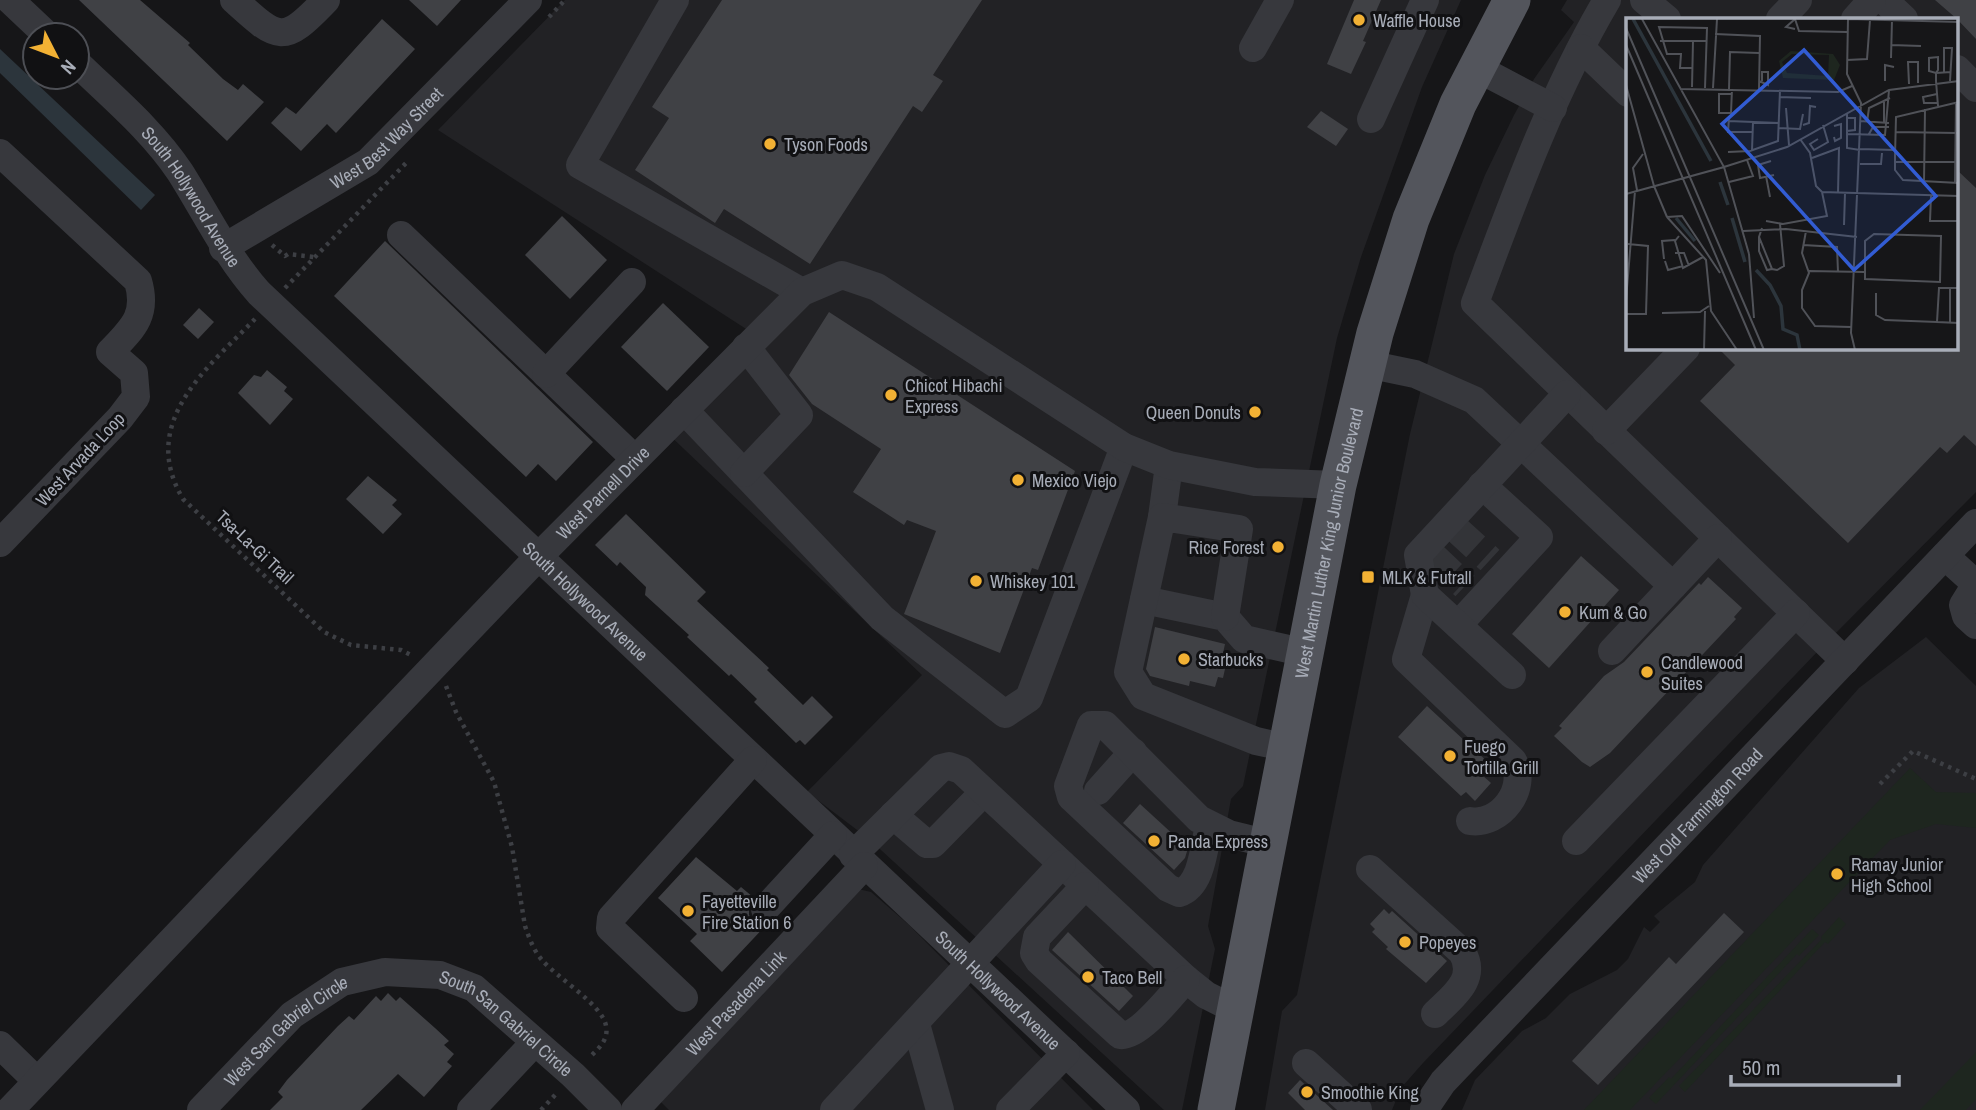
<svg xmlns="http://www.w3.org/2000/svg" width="1976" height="1110" viewBox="0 0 1976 1110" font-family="'Archivo Narrow',sans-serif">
<rect width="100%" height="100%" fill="#161618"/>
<g fill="#222225" fill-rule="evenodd">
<polygon points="565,0 1461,0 1422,87 1361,257 1337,338 1243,786 1231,799 1208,926 1215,949 1182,1110 1164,1110 869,839 807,792 922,675 664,430 757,336 438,130"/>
<path d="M1567 0H1976V492L1818 651 1423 1063 1401 1088 1392 1110H1265L1282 1011 1297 995 1410 434 1454 254 1485 175 1514 115 1534 79 1574 22 1561 10ZM1628 19H1957V348H1628Z"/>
<polygon points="1926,637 1976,686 1976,1110 1462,1110 1475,1080 1522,1031 1546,1018 1570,994 1617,970 1628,959 1644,927 1650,932 1660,922 1654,916 1695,882 1703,865 1859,688"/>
<polygon points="858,889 871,892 908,924 1093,1110 669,1110 656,1097"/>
</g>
<g fill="#1e261f">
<polygon points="1910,768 1936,792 1976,793 1976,828 1936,824 1890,840 1630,1110 1584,1110"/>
<polygon points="1839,917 1846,924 1828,944 1825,942 1685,1092 1679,1086 1822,939 1821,937"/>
<polygon points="1812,929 1819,935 1799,956 1797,954 1656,1104 1649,1098 1669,1077 1671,1079"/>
<polygon points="1976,1052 1976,1099 1966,1110 1920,1110"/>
</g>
<polygon fill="#2c353c" points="0,49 155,195 141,210 0,73"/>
<g fill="#404145">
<polygon points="79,0 140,0 190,43 188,45 223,79 238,90 243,84 264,102 227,141"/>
<polygon points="409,0 461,0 437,26"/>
<polygon points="722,0 982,0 933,75 943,81 922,112 913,106 810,264 724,209 715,223 635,170 669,118 652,107"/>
<polygon points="1354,0 1381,0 1363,41 1366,42 1351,74 1327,64"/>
<polygon points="1935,0 1976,0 1976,39 1957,19"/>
<polygon points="382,19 415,49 336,133 327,124 301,151 271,123 286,107 296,114"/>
<polygon points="1321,111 1348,129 1336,146 1307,127"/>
<polygon points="1957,170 1976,188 1976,446 1964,435 1947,453 1940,447 1848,543 1700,401 1735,365 1718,348 1957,348"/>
<polygon points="562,216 607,260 570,299 525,255"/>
<polygon points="385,241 593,442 556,481 538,464 526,477 334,296"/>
<polygon points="663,303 709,347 667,391 621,347"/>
<polygon points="199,308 214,322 198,339 183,325"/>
<polygon points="829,312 1075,471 1038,570 1032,568 1000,653 904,614 936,531 907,520 904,525 853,492 881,449 812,404 789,375"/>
<polygon points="267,370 287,387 284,391 293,399 270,425 238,393 254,375 261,377"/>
<polygon points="368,476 397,500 392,505 402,514 383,534 346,499"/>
<polygon points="626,514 706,592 697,601 769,668 767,670 803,705 812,696 833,717 805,745 800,740 796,743 754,702 757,699 731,674 729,676 687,637 689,635 645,595 646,587 620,562 617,566 595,545"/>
<polygon points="1581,556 1619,590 1549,668 1512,634"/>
<polygon points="1708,577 1742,608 1734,617 1736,619 1610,753 1590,767 1582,762 1554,736 1562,728 1559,726 1604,676 1624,662 1699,583 1701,585"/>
<polygon points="1155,627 1225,644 1222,658 1227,660 1223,678 1218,677 1215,687 1190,681 1189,686 1150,676 1146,669"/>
<polygon points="1427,706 1491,765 1482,775 1491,783 1475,801 1466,792 1461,796 1398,737"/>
<polygon points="1140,804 1188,848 1185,858 1174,870 1123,823"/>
<polygon points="696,857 737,891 741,887 753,897 749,906 749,915 754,922 766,925 722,972 690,941 697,934 658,898"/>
<polygon points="1384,909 1389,914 1392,911 1447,961 1426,983 1386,949 1388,947 1372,932 1375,929 1370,924"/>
<polygon points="1724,913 1744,932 1598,1085 1572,1061 1669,957 1676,964"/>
<polygon points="1068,932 1133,996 1119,1011 1052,950"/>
<polygon points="388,993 396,1001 400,997 435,1028 449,1041 444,1045 454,1054 447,1062 452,1066 424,1097 398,1074 361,1110 270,1110 283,1097 278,1092 287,1080 338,1026 349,1016 354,1020 376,996 381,1001"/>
<polygon points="1300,1080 1333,1110 1305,1110 1288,1093"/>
</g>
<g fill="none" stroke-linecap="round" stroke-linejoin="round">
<g stroke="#333438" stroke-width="28" stroke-dasharray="28 14" stroke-linecap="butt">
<polyline points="1455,528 1490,560"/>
<polyline points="1432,555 1465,586"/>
</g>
<g stroke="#3d3f44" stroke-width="4.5" stroke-dasharray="3.5 5" stroke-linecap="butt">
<polyline points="549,17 565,0"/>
<polyline points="272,245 285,256 288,254 314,257"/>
<polyline points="285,288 408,161"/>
<path d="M255 319C206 369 138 423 183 499L324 632 351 645 401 650 411 655"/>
<path d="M446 686 456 712 494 782 512 847 525 926C529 937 533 950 542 960 556 977 603 1005 606 1026 609 1040 598 1049 589 1058"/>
<polyline points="1880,784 1913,751 1976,779"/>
<polyline points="541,1110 557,1093"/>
</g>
<g stroke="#37383d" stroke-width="28">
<polyline points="10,0 47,35"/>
<path d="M234 0C279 41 283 45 326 0"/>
<polyline points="675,0 580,165 802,292"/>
<path d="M1607 0C1551 95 1513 201 1475 303L1845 661"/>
<polyline points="1644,0 1667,19"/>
<polyline points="1884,0 1904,19"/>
<polyline points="1780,19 1798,0"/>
<polyline points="1855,19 1872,0"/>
<polyline points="1253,48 1280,0"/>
<polyline points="1581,48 1628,93"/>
<path id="s1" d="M77 63C113 98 152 130 180 172 206 213 226 256 259 293L1126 1110"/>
<polyline points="1477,68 1553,108"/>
<polyline points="1957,69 1976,88"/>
<polyline points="1371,119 1425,0"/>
<path d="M0 153 138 281C148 315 133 328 110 352L134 373 136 397 120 418 0 543"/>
<polyline points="401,235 635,459"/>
<path id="s2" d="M223 248 368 162 528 0"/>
<polyline points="1367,364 1415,374 1474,400 1673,586"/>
<polyline points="546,374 632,282"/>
<polyline points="684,410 882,618 1005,714 1029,698 1124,447"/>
<polyline points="1606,431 1686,348"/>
<polyline points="744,473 799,415 746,347"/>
<polyline points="1162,517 1169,465"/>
<polyline points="1945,556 1976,584 1963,605 1966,616 1976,625"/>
<path d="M1425 595 1406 659 1513 761C1529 788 1500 826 1470 821"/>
<polyline points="1144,600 1225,617 1244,639 1306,653"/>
<polyline points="1225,617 1239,529 1162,517 1128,672 1143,696 1256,741 1288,748"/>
<polyline points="1458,625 1539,537 1482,485"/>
<polyline points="1612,651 1718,538"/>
<polyline points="1512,675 1425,595 1418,555 1567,394"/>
<polyline points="1098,791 1133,752"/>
<polyline points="893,815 927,844 933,844 984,792"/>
<path d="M1209 825C1204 847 1202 886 1179 893L1168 888 1071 797 1068 786 1091 725H1105L1199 819 1229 834 1269 844"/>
<polyline points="1576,841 1796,613"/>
<polyline points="853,855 941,768 949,766 961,770 1186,979 1206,995 1236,1010"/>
<path d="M1370 869 1462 952C1478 979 1453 996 1435 1014"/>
<path d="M1085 886 1037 937 1034 953 1039 961 1120 1035C1139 1038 1173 993 1186 979"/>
<polyline points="765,909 833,835"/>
<polyline points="684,998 610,928 611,918 753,760"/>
<polyline points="916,1024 940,1110"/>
<polyline points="0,1045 37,1081"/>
<polyline points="1306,1063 1358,1110"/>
<path id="s3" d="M10 1110 540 555 802 292 842 275 877 287 1124 447 1169 465 1255 482 1338 485"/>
<path id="s4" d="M201 1110 292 1015 342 982 385 972 440 975 474 988 573 1075 608 1110"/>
<polyline points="471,1110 534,1043"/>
<path id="s5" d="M635 1110 864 866"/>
<polyline points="834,1110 1062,864"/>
<polyline points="1010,1110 1066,1053"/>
<path id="s6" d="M1424 1110 1443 1082 1976 523"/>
</g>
<path stroke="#53555c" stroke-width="37" id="s7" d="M1216 1110 1338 485 1375 333 1411 219 1458 104 1512 0"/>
</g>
<g fill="#f2b134" stroke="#111113" stroke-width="2.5">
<circle cx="1359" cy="20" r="7"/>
<circle cx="770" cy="144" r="7"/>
<circle cx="891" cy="395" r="7"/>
<circle cx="1255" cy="412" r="7"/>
<circle cx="1018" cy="480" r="7"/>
<circle cx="1278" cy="547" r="7"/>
<rect x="1361" y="570" width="14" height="14" rx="3.5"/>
<circle cx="976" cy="581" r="7"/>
<circle cx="1565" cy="612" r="7"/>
<circle cx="1184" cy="659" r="7"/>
<circle cx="1647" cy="672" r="7"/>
<circle cx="1450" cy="756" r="7"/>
<circle cx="1154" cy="841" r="7"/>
<circle cx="1837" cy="874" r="7"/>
<circle cx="688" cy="911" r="7"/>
<circle cx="1405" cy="942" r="7"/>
<circle cx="1088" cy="977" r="7"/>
<circle cx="1307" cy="1092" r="7"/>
</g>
<g text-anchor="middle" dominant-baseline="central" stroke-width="6" stroke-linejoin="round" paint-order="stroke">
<g font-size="18" fill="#a8adb8" stroke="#111113" text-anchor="start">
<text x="1373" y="20">Waffle House</text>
<text x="784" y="144">Tyson Foods</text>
<text x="905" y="385">Chicot Hibachi<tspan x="905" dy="21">Express</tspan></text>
<text x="1241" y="412" text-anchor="end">Queen Donuts</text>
<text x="1032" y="480">Mexico Viejo</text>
<text x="1264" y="547" text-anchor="end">Rice Forest</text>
<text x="1382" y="577">MLK &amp; Futrall</text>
<text x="990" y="581">Whiskey 101</text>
<text x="1579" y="612">Kum &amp; Go</text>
<text x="1198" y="659">Starbucks</text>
<text x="1661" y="662">Candlewood<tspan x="1661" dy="21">Suites</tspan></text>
<text x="1464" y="746">Fuego<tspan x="1464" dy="21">Tortilla Grill</tspan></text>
<text x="1168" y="841">Panda Express</text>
<text x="1851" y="864">Ramay Junior<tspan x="1851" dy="21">High School</tspan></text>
<text x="702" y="901">Fayetteville<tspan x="702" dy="21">Fire Station 6</tspan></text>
<text x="1419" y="942">Popeyes</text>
<text x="1102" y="977">Taco Bell</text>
<text x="1321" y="1092">Smoothie King</text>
</g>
<g font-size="18" fill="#a8adb8" stroke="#111113">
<text stroke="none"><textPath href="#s2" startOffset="198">West Best Way Street</textPath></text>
<text stroke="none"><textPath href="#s1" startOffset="177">South Hollywood Avenue</textPath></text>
<text transform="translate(80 459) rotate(-47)">West Arvada Loop</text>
<text stroke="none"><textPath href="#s3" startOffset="856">West Parnell Drive</textPath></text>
<text stroke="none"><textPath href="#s7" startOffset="578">West Martin Luther King Junior Boulevard</textPath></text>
<text transform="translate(255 547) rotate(43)">Tsa-La-Gi Trail</text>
<text stroke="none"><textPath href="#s1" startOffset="744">South Hollywood Avenue</textPath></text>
<text stroke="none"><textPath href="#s6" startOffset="402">West Old Farmington Road</textPath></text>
<text stroke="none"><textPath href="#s1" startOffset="1311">South Hollywood Avenue</textPath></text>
<text stroke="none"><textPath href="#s5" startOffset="147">West Pasadena Link</textPath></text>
<text stroke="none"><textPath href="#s4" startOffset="373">South San Gabriel Circle</textPath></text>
<text stroke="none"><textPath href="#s4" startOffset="117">West San Gabriel Circle</textPath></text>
</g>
</g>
<g transform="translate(1626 18)">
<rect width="332" height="332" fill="#161618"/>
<path d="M165 33 207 36 214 47 208 62 157 60 153 43ZM166 36 203 37 202 58 161 55 156 44Z" fill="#1e261f" fill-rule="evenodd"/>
<path fill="none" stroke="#2c353c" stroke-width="3.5" d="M7 1 85 143M94 164 102 187M50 200 69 223M106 200 119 244M130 252 144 267 155 288 157 311 171 317 174 332"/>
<path fill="none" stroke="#505258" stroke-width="2" d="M169 1 173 13 221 14M169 1 160 9 169 11M222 1 221 56 235 85 225 315 229 332M222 1 333 4M0 10 138 332M89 16 134 18 133 71M34 23H81M0 27 130 332M265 27 295 28M265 40 266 2M221 42 241 41 244 2M66 50H54L55 36H41L33 9 81 10 79 70M318 54V30H326L324 63M133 63 142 67V54H136V63M259 63V47L268 49M283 66 282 44H292V65M0 67 28 168M66 69 67 23M87 70 91 1M54 71 212 74 226 68M103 71 104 34 133 35M106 76H93V95H105L106 71M311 76 297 79 298 85H312M153 79 185 80M333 84 270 99 269 138V152L277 162 333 165M312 88 310 63V55L312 52V39L303 40V53L310 55 325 54M160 90 163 127M221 96V130L234 132M103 100 102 114H126M102 103 153 105M234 103 263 105M241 104 243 90 264 80M258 104V82M177 107 183 105 184 88 190 89M152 110 174 111 177 96M221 113 229 112V100H221M269 114 331 115M221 116 259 117 263 72M243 116 247 109H263M208 119 209 123 215 120V106L208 108M174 121 184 135 190 168 196 174 333 178M192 121 184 126 188 132 202 124 197 107M234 131 269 132M126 132 127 104M102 134 124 133 152 123 154 72M186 140 213 130 212 175M145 143 132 147 134 160 148 157M269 144H329M234 146H255L256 135M140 158 144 179M103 164 127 158 121 142M298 164 299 91M329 165 330 84M28 168 41 199M11 172 7 150 17 136M0 176 98 149 16 1M305 178 304 203H333M41 199 80 242 85 293 111 332M41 199 56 198 94 255M140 203 157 206 201 198 196 174M218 207 219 175M136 210 133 219 146 251 151 252 158 248 154 206M117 213 160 211 231 219M180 213 176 235 183 255 176 272V290L189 308 225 309M248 216 315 218 314 264 239 261V223ZM53 218 49 223 57 250 77 239M133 219V233L141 252 146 251M177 227 211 229 212 254M49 235H58L63 248M123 236 98 149 161 129 263 72 333 63M123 236 128 300M38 241 36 223 49 222M39 243 42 252 57 248M183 253 238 254M333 270H313L311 304 333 305M250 275V297L259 302 311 304M0 282 9 173M36 295 74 294 83 288M0 296H20L22 228 2 226M324 305V270M78 332 79 293"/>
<path fill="#325cd3" fill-opacity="0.15" stroke="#325cd3" stroke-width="3.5" d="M178 32 310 178 228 252 96 106Z"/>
<rect width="332" height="332" fill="none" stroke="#a8adb8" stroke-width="3.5"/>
</g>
<g transform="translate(56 56) rotate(132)"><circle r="33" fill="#111113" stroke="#4d4f55" stroke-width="2"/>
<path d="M0-5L12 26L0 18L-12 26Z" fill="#f2b134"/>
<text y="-10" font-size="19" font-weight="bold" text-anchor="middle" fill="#a8adb8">N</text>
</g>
<path d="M1731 1075v10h168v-10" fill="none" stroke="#a8adb8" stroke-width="3.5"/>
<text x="1742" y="1075" font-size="21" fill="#a8adb8" stroke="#111113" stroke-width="5" paint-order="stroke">50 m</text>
</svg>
